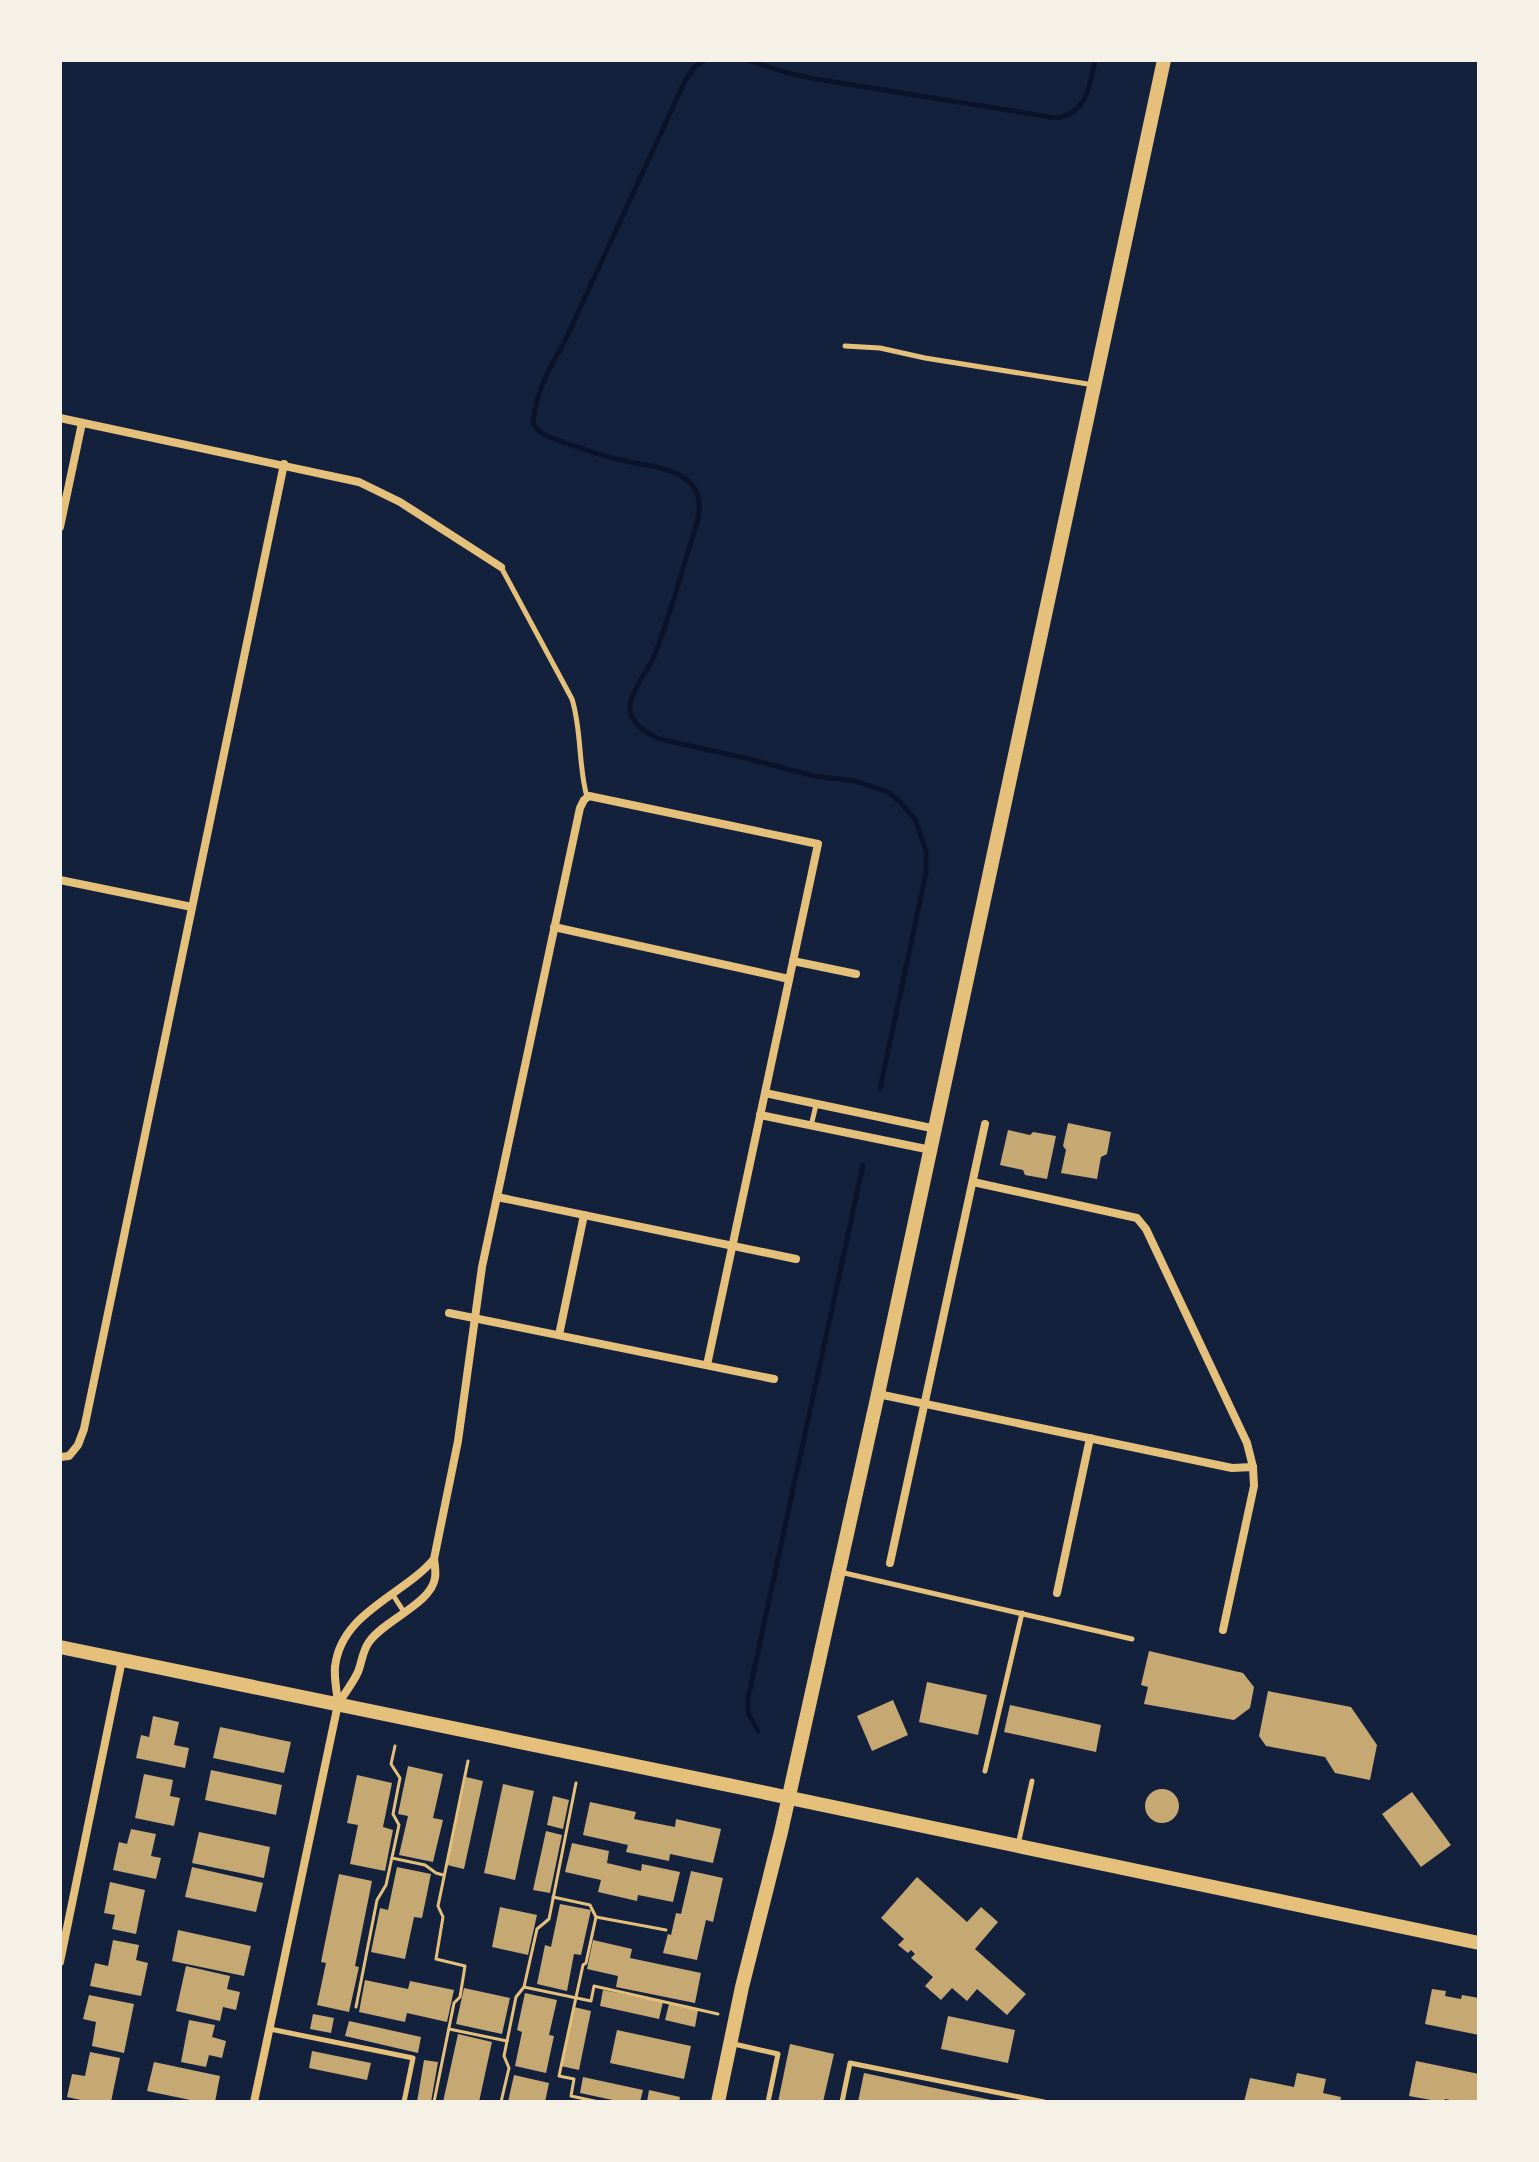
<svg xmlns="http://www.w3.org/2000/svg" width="1539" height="2162" viewBox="0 0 1539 2162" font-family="Karla,sans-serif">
<rect width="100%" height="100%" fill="#14213d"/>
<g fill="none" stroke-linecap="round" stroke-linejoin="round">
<g stroke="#0b132b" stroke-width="5">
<path d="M705 60 695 66 685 81 562 347C548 370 535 395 533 423 539 435 551 438 563 442 581 448 598 455 617 459 652 468 709 467 698 519 684 564 672 610 655 654 649 670 628 694 630 710 632 725 648 734 660 739L749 759 814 776 855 781 888 792 900 802 915 819 926 851V873L880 1089"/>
<path d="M747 60 792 74 816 79 1056 118C1088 113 1089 87 1095 60"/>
<polyline points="758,1731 748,1713 748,1698 863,1165"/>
</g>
</g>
<g fill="#c6a872">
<polygon points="1068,1123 1111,1132 1107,1154 1101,1157 1097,1179 1061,1173 1066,1150 1063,1146"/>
<polygon points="1008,1130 1030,1135 1033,1132 1056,1136 1047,1179 1025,1175 1023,1170 1000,1165"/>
<polygon points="1149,1651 1243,1673 1254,1687 1250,1708 1234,1720 1144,1704 1148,1687 1141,1685"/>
<polygon points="927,1682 987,1695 978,1735 919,1722"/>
<polygon points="1268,1691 1351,1707 1377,1745 1370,1780 1335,1773 1325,1757 1266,1746 1259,1736"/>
<polygon points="893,1700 908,1735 872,1751 857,1716"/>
<polygon points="1010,1705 1101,1725 1096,1752 1004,1732"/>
<polygon points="153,1716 179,1722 174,1745 189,1748 185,1768 136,1758 141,1735 149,1737"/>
<polygon points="220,1727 291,1742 284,1773 213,1758"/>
<polygon points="408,1766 443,1774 433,1818 443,1820 433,1862 399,1855 408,1816 398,1814"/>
<polygon points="211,1770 282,1785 276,1815 205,1800"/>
<polygon points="144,1774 173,1780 170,1796 180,1798 174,1826 135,1818"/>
<polygon points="357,1775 392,1783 383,1827 393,1830 385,1871 350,1864 358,1825 347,1823"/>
<polygon points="466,1777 483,1781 464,1869 447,1865"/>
<polygon points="503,1784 534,1791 515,1880 484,1873"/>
<circle cx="1162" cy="1806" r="17"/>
<polygon points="1412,1792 1451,1845 1421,1867 1382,1814"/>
<polygon points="553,1796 569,1800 563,1829 547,1825"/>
<polygon points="590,1802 636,1812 634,1819 675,1827 676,1819 721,1829 713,1863 670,1854 669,1861 626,1852 628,1845 583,1835"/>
<polygon points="131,1829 156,1834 151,1856 161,1858 156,1879 113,1870 119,1842 127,1844"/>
<polygon points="546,1831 562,1835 550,1893 533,1890"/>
<polygon points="199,1832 270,1847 264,1878 192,1863"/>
<polygon points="572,1843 609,1851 607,1863 641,1871 642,1864 680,1872 673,1902 638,1895 637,1901 598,1892 601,1880 565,1872"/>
<polygon points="192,1867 263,1883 256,1912 185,1897"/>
<polygon points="397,1867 431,1874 422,1918 414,1917 405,1959 371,1952 380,1908 388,1910"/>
<polygon points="691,1871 723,1878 713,1922 706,1920 697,1960 663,1953 668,1934 671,1935 676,1913 681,1914"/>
<polygon points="339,1874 372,1881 355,1966 359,1967 349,2012 317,2005 326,1963 321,1962"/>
<polygon points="917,1877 967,1922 981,1907 998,1922 975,1949 1026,1994 1007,2015 977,1989 967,2001 952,1988 941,2000 925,1986 933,1977 911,1958 915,1954 911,1950 908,1953 898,1945 904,1939 881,1918"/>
<polygon points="110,1882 145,1890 136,1934 112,1929 115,1915 104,1913"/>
<polygon points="560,1904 591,1910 581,1955 574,1954 567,1991 537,1984 545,1945 551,1947"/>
<polygon points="500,1907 537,1915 528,1955 492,1947"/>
<polygon points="178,1930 251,1946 244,1976 172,1961"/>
<polygon points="113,1940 139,1945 136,1960 148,1963 141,1996 90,1986 95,1963 108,1966"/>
<polygon points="593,1940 632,1949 630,1958 701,1973 695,2003 616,1987 618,1976 587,1969"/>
<polygon points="186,1966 230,1976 227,1989 240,1992 236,2010 223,2007 220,2021 176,2011"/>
<polygon points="365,1980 408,1989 410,1981 454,1990 447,2022 407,2013 405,2022 359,2012"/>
<polygon points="464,1988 510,1998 502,2034 456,2024"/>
<polygon points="1432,1989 1446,1991 1445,1996 1461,1999 1462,1995 1479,1998 1479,2035 1425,2024"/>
<polygon points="603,1990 663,2002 659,2019 600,2006"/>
<polygon points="525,1993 557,2000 549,2035 554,2036 546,2073 515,2066 522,2032 517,2030"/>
<polygon points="89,1995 134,2004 124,2053 92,2046 96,2022 83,2019"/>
<polygon points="669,2004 698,2010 695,2027 665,2020"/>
<polygon points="574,2007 591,2011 579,2070 561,2066"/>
<polygon points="313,2014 334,2018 331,2033 310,2029"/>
<polygon points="948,2016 1015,2030 1008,2063 941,2049"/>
<polygon points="189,2020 215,2025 212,2037 226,2041 222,2058 209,2055 206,2067 181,2062"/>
<polygon points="349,2021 421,2037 418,2053 345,2036"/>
<polygon points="617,2030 691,2046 684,2079 610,2063"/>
<polygon points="458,2034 492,2042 479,2102 443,2102"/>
<polygon points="790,2044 834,2054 823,2102 778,2102"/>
<polygon points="312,2051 371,2063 367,2080 309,2068"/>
<polygon points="90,2052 120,2058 111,2102 90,2102 67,2097 72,2074 85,2076"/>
<polygon points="424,2060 438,2062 431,2102 417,2102"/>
<polygon points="1416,2061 1479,2074 1479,2102 1461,2102 1445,2099 1444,2102 1442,2102 1409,2096"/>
<polygon points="154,2062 220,2076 215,2102 200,2102 147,2091"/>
<polygon points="864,2073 996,2101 996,2102 858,2102"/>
<polygon points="1297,2073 1326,2079 1323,2093 1341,2097 1340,2102 1244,2102 1250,2078 1294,2087"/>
<polygon points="514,2075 549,2083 545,2102 508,2102"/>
<polygon points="583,2077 643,2090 640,2102 622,2102 580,2093"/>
<polygon points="649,2090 680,2097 679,2102 647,2102"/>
</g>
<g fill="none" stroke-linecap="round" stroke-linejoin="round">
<g stroke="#e5c07b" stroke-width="3">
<polyline points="392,1858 425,1865 436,1873 443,1875"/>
<polyline points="553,1897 590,1905 596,1917 586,1963 583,1965 559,2076 574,2079 571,2096 599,2102"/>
<polyline points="596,1917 666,1930"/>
<polyline points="524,1987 591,2001 594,1986 718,2014"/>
<polyline points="356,2007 377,1900 386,1885 399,1825 393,1814 400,1778 391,1764 395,1746"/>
<polyline points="449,2029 507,2041"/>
<polyline points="434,2102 454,2003 460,1997 465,1966 436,1959 443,1917 438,1906 468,1761"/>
<polyline points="501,2102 509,2068 504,2056 516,1997 524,1987 537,1929 549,1919 576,1783"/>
</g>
<g stroke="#e5c07b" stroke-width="5">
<polyline points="845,346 880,348 925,358 1094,385"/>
<path d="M501 567 572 699C582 731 578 765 587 797"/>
<polyline points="811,1126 816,1105"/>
<polyline points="840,1572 1132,1639"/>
<polyline points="393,1595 404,1612"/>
<polyline points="985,1771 1022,1613"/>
<polyline points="1018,1845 1032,1781"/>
<polyline points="270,2029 413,2058 404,2102"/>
<polyline points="734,2044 778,2054 768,2102"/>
<polyline points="842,2102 850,2063 1044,2102"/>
</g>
<g stroke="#e5c07b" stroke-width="8">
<polyline points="60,418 359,482 400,502 501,567"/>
<polyline points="60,527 82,423"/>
<polyline points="60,880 192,907"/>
<polyline points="554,927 789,979"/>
<polyline points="793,961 856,974"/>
<polyline points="765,1093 936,1129"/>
<polyline points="760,1115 931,1150"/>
<polyline points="973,1182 1137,1218 1146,1229 1247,1443 1253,1467 1254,1486 1223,1630"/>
<polyline points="497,1197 796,1259"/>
<polyline points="449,1313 774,1379"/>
<polyline points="559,1335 584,1215"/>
<polyline points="878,1394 1232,1468 1253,1467"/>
<polyline points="60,1457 69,1456 78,1445 84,1429 284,464"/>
<polyline points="890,1563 985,1124"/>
<polyline points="1057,1593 1090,1438"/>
<path d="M338 1704C344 1694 353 1683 358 1672 362 1662 362 1652 369 1642 384 1620 431 1604 435 1578 436 1572 435 1565 434 1559L458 1441 482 1267 580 808 584 800 589 796 818 844 707 1365"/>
<polyline points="60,1962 122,1660"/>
<path d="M254 2102 338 1704C337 1692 334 1679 335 1667 341 1612 403 1596 434 1559"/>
</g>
<g stroke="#e5c07b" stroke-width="14">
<polyline points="60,1647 762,1792 1479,1943"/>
<polyline points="718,2102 742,1987 781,1832 878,1394 1164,60"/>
</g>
</g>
<rect width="1539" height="2162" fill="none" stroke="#f6f1e7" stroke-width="124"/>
</svg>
